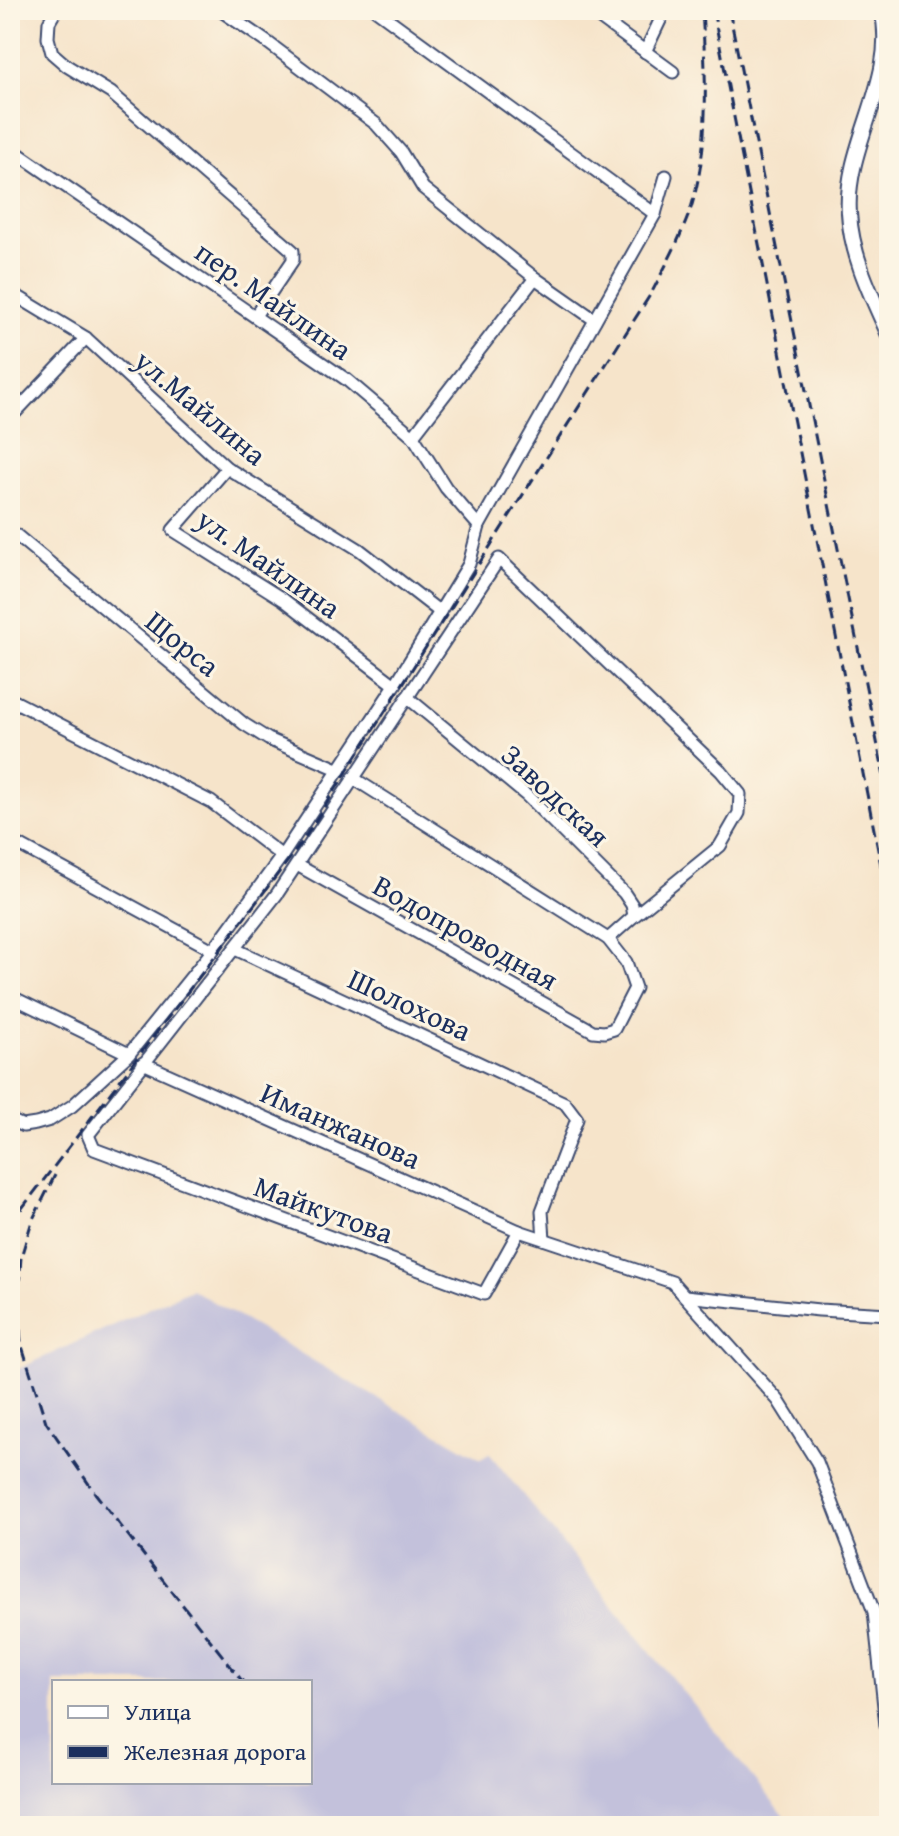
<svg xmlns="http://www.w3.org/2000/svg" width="899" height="1836" viewBox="0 0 899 1836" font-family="'Gentium Book Plus',serif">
<rect width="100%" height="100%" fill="#fcf5e5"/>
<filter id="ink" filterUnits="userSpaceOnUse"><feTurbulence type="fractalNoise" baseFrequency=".0125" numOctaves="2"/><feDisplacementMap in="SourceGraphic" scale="16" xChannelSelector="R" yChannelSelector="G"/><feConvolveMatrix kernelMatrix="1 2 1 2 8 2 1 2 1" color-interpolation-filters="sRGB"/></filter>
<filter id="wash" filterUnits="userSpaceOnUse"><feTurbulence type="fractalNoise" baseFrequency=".006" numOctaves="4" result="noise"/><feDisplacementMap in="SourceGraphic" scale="32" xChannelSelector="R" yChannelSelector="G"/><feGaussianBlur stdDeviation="1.8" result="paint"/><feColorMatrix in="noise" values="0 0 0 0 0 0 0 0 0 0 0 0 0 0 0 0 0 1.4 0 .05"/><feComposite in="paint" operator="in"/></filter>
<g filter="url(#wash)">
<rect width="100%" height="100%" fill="#f6e4ca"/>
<path fill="#c3c1db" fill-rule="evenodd" d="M191 1289 481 1459 489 1453 792 1826H10V1373ZM54 1682H310V1782H54Z"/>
</g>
<g filter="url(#ink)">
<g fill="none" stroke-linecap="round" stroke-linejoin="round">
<g stroke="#3c4a6e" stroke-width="15">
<g id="minor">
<polyline points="56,10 49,22 48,38 52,53 67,66 111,93 293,251 293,260 255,316"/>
<polyline points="220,10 267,42 376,124 401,152 423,188 535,278 595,320"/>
<polyline points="376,10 655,214"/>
<polyline points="589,10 673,72"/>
<polyline points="645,52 665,10"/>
<polyline points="10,148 347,380 413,436 446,488 479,526"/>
<polyline points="10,292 86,338 227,468 360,550 440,612"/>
<polyline points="10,418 86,338"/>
<polyline points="413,436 535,278"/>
<polyline points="227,468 173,530 284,600 395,685"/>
<polyline points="10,530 244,724 268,739 340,770"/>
<polyline points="407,697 527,796 624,893 632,905 634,916 608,939"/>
<polyline points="10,699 211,802 282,856"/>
<polyline points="10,840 213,950"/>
<polyline points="297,865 593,1031 604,1032 614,1029 635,988 626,962 608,939 353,778"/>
<polyline points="235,949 565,1103 577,1119 542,1211 544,1239"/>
<polyline points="10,996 129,1054"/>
<polyline points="143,1063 519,1231 672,1282 778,1400 817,1462 874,1612 889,1754"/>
<polyline points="10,1120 23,1126 36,1124 50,1120 72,1106 129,1054 213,950 282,856 395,685 469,564 479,526 655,214 666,176"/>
<polyline points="519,1231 484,1294 94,1149 88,1135 277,894 499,559 721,771 740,794 739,813 720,846 634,916"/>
<polyline points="685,1296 819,1310 889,1314"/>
</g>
</g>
<g stroke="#3c4a6e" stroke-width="18">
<path id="tertiary" d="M882 10C899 79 844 144 849 213 851 255 872 297 889 335"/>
</g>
<use href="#minor" stroke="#fff" stroke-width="11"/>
<use href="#tertiary" stroke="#fff" stroke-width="14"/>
<g stroke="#1b2f5e" stroke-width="3" stroke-dasharray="12 6" stroke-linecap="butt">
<polyline points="713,10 889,906"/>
<polyline points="729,10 889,801"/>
<polyline points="55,1175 32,1221 21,1257 18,1300 21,1343 46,1422 95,1493 243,1682"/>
<path d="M10 1224 300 845 652 292C666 265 681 237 691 208 710 146 706 74 702 10"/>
</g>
</g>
</g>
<g text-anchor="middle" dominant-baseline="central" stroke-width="6" stroke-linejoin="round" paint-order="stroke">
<g font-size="30" fill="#1b2f5e" stroke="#fcf5e5">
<text transform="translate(274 300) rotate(35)">пер. Майлина</text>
<text transform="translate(201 407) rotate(40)">ул.Майлина</text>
<text transform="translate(269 563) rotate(35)">ул. Майлина</text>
<text transform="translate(183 643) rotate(39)">Щорса</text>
<text transform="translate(556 795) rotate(43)">Заводская</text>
<text transform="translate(466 932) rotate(29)">Водопроводная</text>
<text transform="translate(410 1004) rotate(25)">Шолохова</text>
<text transform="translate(341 1125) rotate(24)">Иманжанова</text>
<text transform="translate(324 1209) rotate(20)">Майкутова</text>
</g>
</g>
<rect width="899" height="1836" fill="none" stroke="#fcf5e5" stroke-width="40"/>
<rect x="52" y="1680" width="260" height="104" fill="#fcf5e5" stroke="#a2a6af" stroke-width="2"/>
<rect x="68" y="1706" width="40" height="12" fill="#ffffff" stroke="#a2a6af" stroke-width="2"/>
<text x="124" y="1720" font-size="24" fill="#1b2f5e">Улица</text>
<rect x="68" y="1746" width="40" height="12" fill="#1b2f5e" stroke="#a2a6af" stroke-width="2"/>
<text x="124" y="1760" font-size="24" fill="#1b2f5e">Железная дорога</text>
</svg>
